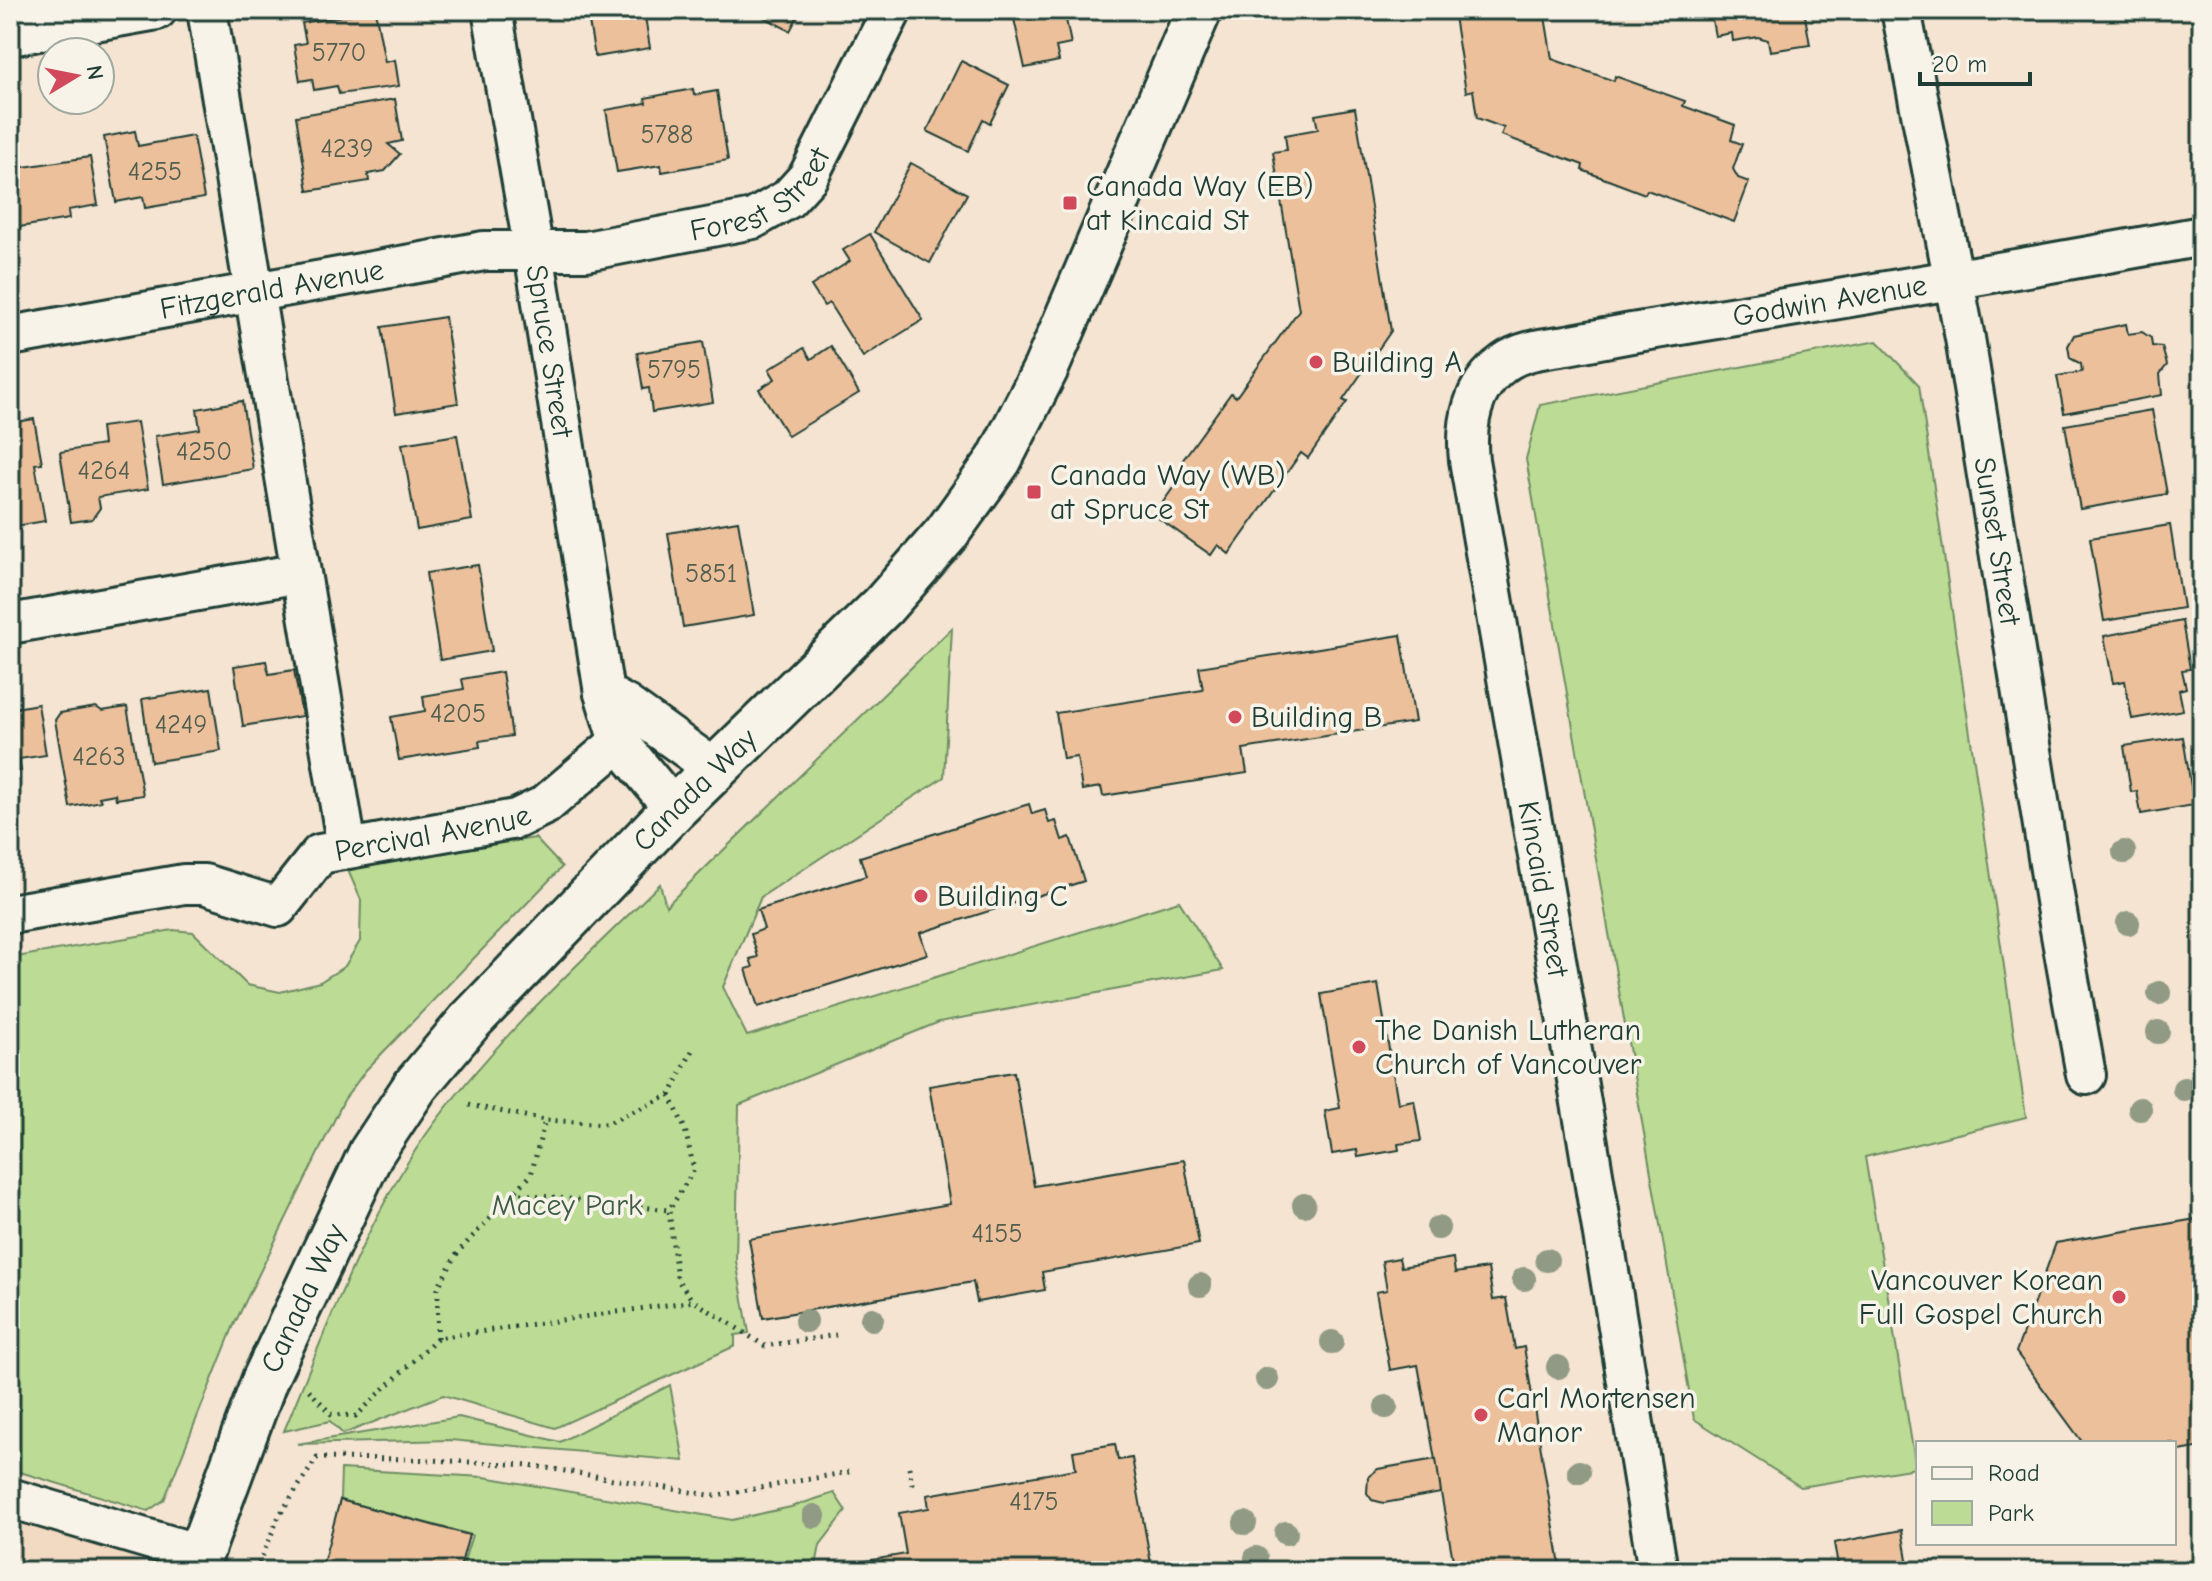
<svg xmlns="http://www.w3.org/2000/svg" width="2212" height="1581" viewBox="0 0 2212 1581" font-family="'Comic Neue',sans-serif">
<rect width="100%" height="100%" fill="#f4e4d1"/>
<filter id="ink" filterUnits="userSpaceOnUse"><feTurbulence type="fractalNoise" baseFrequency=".0125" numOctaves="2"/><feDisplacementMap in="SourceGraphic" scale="16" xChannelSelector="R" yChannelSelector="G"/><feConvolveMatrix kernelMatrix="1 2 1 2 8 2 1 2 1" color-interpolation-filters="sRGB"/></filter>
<g filter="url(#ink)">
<polygon fill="#f2d9c1" points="10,1519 33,1524 132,1556 143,1571 10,1571"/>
<g fill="#bcdc95" stroke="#6e8c64" stroke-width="2">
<polygon points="1877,341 1919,385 2026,1117 1865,1157 1916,1468 1801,1487 1694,1419 1526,459 1540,405"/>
<path d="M952 628 944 777 761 897 723 987 747 1036 1179 901 1223 970 939 1022 739 1105 736 1261 749 1333 735 1335V1346L555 1428 443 1395 343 1434 330 1421 284 1431C324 1335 365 1222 425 1136 492 1042 579 964 660 884L666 906Z"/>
<polygon points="535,838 562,867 366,1070 344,1100 234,1325 164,1500 148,1511 10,1469 10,958 173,930 193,932 247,985 280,992 320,982 345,966 360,941 361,900 347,868"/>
<polygon points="670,1385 684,1461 450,1440 297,1444 459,1417 560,1442"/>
<polygon points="341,1469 484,1477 732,1520 791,1507 834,1493 846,1511 820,1545 815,1571 461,1571 472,1535 340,1500"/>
</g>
<g fill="#edc09c" stroke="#1f3d34" stroke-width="2">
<polygon points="375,10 385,62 395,60 399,86 339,94 337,86 314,90 312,79 300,81 294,45 306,43 302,23"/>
<polygon points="587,10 644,10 650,48 595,57"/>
<polygon points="751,10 801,10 790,31"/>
<polygon points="1012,10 1064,10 1071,44 1056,47 1059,61 1025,68"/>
<polygon points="1453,10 1544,10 1552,59 1614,81 1615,76 1685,101 1683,106 1735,125 1731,140 1742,144 1733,169 1738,178 1749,182 1734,222 1647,190 1645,194 1582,170 1583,165 1501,135 1504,128 1477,118 1473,90 1466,92"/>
<polygon points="1710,10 1804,10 1810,45 1770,51 1768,40 1758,37 1733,41 1732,33 1715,36"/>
<polygon points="961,61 1009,85 990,123 983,119 968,151 927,131"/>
<polygon points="693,89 694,95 717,91 728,160 662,172 661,165 617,172 606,110 646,103 645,98"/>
<polygon points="395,99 402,141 388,144 400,154 385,171 368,174 369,181 308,191 296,116"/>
<polygon points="1355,108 1391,331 1343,400 1347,402 1308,458 1301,453 1229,554 1218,545 1211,555 1154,515 1187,468 1182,461 1231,393 1236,397 1299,310 1273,152 1287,150 1285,135 1318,129 1315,115"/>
<polygon points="135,131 138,146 193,136 204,198 145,208 143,197 116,202 104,137"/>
<polygon points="90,157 98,205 68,210 69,219 19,227 10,169"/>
<polygon points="911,163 967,194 930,263 874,232"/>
<polygon points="870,234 923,320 863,357 829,303 824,306 811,286 850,261 843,250"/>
<polygon points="445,317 458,403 396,413 382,327"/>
<polygon points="2126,324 2128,334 2142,332 2151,338 2152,346 2162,347 2167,365 2160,374 2162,395 2064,413 2057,376 2082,372 2081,364 2070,358 2068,346 2074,335"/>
<polygon points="703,342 713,402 652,412 649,388 643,389 637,353"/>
<polygon points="831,346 859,393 788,436 759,389 775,379 769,369 804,348 811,359"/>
<polygon points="242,401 253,469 163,484 155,436 200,429 197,409"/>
<polygon points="2152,410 2167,494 2080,509 2065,425"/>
<polygon points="34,419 42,463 35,464 45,521 10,527 10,423"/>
<polygon points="137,422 148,489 98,497 100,508 92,519 71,522 60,452 103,445 101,427"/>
<polygon points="457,435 472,520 417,530 402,444"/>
<polygon points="738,521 754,615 683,627 668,533"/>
<polygon points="2170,525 2183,608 2104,621 2090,538"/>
<polygon points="478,565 492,651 440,660 426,573"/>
<polygon points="2182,621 2190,669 2182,670 2186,688 2179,690 2183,710 2132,719 2125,681 2113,683 2104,636"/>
<polygon points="1401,635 1415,722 1243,749 1247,773 1103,796 1101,787 1082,790 1077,757 1063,759 1056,713 1203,690 1199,667"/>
<polygon points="266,661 269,674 294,670 302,716 243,726 234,666"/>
<polygon points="502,672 512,736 479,741 480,747 399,760 391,717 425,711 423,696 464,689 462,679"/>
<polygon points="211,688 221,751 151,762 142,699"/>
<polygon points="38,704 46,755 19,759 21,771 10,773 10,709"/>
<polygon points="96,707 102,711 127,707 143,795 116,799 115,794 99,797 101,801 70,807 55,720 60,713"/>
<polygon points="2183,737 2194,805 2141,814 2137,791 2131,792 2124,746"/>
<polygon points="1029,804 1032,814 1045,810 1049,823 1056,821 1062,840 1070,837 1084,881 920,933 927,954 758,1007 746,969 753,967 750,959 758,957 751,934 764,929 758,910 866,876 860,857"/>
<polygon points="1378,984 1398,1103 1414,1100 1421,1141 1398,1144 1399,1150 1358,1157 1357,1150 1332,1154 1325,1111 1340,1108 1321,994"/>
<polygon points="1014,1072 1034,1186 1184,1160 1199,1244 1042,1272 1045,1290 977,1302 973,1282 763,1318 749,1239 950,1204 929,1086"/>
<polygon points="2202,1218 2202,1447 2174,1452 2174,1443 2083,1443 2016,1352 2056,1243"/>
<polygon points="1399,1258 1401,1267 1453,1258 1455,1273 1488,1268 1493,1300 1506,1298 1515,1349 1524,1347 1561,1571 1455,1571 1418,1365 1390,1370 1376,1292 1387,1290 1382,1261"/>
<polygon points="1115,1444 1118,1460 1132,1458 1152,1569 828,1571 827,1568 906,1554 899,1513 929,1508 927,1495 1076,1469 1073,1451"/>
<polygon points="1436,1459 1441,1493 1384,1503 1372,1500 1367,1493 1368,1477 1378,1469"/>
<polygon points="340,1500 469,1535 459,1571 321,1571"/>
<polygon points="1902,1530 1909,1571 1839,1571 1834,1543"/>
<polygon points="1796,1563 1798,1571 1750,1571"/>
</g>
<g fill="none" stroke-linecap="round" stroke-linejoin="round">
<g stroke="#1f3d34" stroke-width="44">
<g id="minor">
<polyline points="207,10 347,848"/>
<path id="s1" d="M492 10 534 252 604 693 619 742 674 809"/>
<path id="s2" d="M1901 10 1965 338 2056 907 2086 1075"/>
<polyline points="10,36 157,10"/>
<path id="s3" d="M10 336 484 251H586L753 219 788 199 808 177 892 10"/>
<polyline points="10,624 300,573"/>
<polyline points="604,693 626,705 715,769"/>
<path id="s4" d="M10 914 184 884H204L278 907 320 854 516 819 545 805 619 742"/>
<polyline points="10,1498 199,1554"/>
<path id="s5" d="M1658 1571 1587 1137 1469 460C1465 423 1472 386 1504 363 1521 350 1547 348 1567 345 1607 337 1647 330 1687 324 1859 296 2031 267 2202 236"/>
</g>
</g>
<g stroke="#1f3d34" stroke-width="50">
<g id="major">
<path id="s6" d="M194 1571 265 1379 371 1153 416 1085 469 1022 674 809 883 606 946 534 999 460 1046 368 1199 10"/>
</g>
</g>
<g stroke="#1f3d34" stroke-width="5" stroke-dasharray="2 6" stroke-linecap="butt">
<polyline points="670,1095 685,1129 694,1170 669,1210 677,1279 693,1301"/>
<polyline points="469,1105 545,1120 606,1124 670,1095 692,1051"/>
<polyline points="513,1193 669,1210"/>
<polyline points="437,1338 438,1287 458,1252 531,1175 545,1120"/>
<polyline points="309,1390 331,1414 356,1416 437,1338 694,1301 765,1346 836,1335"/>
<polyline points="909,1467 913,1490"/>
<polyline points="256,1571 279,1516 317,1458 410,1459 529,1465 715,1496 849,1472"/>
</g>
<use href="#minor" stroke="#f7f3e8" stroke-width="38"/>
<use href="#major" stroke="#f7f3e8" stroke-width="44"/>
</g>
<g fill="#909a85">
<circle cx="2124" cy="852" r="12"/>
<circle cx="2128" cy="923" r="12"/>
<circle cx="2159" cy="993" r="12"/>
<circle cx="2158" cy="1032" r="12"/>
<circle cx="2184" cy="1089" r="12"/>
<circle cx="2140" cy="1109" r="12"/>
<circle cx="1304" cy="1205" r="12"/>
<circle cx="1438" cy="1228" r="12"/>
<circle cx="1547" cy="1260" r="12"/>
<circle cx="1524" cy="1279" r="12"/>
<circle cx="1200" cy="1285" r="12"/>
<circle cx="872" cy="1319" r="12"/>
<circle cx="806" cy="1321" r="12"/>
<circle cx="1332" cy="1342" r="12"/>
<circle cx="1558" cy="1367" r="12"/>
<circle cx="1267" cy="1379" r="12"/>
<circle cx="1386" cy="1407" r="12"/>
<circle cx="1579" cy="1472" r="12"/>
<circle cx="814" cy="1516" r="12"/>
<circle cx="1245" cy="1523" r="12"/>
<circle cx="1286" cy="1533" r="12"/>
<circle cx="1256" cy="1558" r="12"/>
</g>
</g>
<g fill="#d1495b" stroke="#f7f3e8" stroke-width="3">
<rect x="1062" y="195" width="16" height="16" rx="4"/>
<circle cx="1316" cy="362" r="8"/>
<rect x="1026" y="484" width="16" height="16" rx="4"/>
<circle cx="1235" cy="717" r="8"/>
<circle cx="921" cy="896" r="8"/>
<circle cx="1359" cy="1047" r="8"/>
<circle cx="2119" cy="1297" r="8"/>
<circle cx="1481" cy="1415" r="8"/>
</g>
<g text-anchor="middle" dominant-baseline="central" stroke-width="7" stroke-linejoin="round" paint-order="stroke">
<g font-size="26" fill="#525e4e">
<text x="339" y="53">5770</text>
<text x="667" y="135">5788</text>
<text x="347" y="149">4239</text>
<text x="155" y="172">4255</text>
<text x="674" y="370">5795</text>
<text x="204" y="452">4250</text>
<text x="104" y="471">4264</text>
<text x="711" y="574">5851</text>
<text x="458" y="714">4205</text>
<text x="181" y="725">4249</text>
<text x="99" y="757">4263</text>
<text x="997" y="1234">4155</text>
<text x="1034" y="1502">4175</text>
</g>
<g font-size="30" fill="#1f3d34" stroke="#f7f3e8">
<text stroke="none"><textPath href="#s3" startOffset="772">Forest Street</textPath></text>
<text stroke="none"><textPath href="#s3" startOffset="266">Fitzgerald Avenue</textPath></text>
<text stroke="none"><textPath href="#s5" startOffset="1568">Godwin Avenue</textPath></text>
<text stroke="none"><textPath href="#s1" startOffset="346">Spruce Street</textPath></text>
<text stroke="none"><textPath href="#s2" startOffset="540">Sunset Street</textPath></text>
<text stroke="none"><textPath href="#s6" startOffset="942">Canada Way</textPath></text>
<text stroke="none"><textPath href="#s4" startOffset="456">Percival Avenue</textPath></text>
<text transform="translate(1543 889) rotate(80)">Kincaid Street</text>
<text stroke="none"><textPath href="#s6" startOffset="294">Canada Way</textPath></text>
</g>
<g font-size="30" fill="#1f3d34" stroke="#f7f3e8" text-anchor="start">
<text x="1086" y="186">Canada Way (EB)<tspan x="1086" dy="34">at Kincaid St</tspan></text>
<text x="1332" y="362">Building A</text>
<text x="1050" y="475">Canada Way (WB)<tspan x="1050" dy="34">at Spruce St</tspan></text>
<text x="1251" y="717">Building B</text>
<text x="937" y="896">Building C</text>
<text x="1375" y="1030">The Danish Lutheran<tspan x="1375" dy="34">Church of Vancouver</tspan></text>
<text x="2103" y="1280" text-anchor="end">Vancouver Korean<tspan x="2103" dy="34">Full Gospel Church</tspan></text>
<text x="1497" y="1398">Carl Mortensen<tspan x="1497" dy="34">Manor</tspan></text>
</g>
<g font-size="30" fill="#3e5d47" stroke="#f7f3e8">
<text x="567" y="1205">Macey Park</text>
</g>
</g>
<rect width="2212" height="1581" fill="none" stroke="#f7f3e8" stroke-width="40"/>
<rect x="20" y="20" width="2172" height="1541" fill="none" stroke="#1f3d34" stroke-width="3" filter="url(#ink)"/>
<rect x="1916" y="1441" width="260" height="104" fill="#f7f3e8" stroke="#a1aaa0" stroke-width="2"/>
<rect x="1932" y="1467" width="40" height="12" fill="#f7f3e8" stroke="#a1aaa0" stroke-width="2"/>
<text x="1988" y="1481" font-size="24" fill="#1f3d34">Road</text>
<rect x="1932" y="1501" width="40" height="24" fill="#bcdc95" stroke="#a1aaa0" stroke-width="2"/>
<text x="1988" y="1521" font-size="24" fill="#1f3d34">Park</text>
<g transform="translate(76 76) rotate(80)"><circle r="38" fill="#f7f3e8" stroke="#a1aaa0" stroke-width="2"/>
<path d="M0-6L14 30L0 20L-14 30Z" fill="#d1495b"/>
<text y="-12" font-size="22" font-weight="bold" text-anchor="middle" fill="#1f3d34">N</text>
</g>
<path d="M1920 72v12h110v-12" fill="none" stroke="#1f3d34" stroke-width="4"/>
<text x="1932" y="72" font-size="24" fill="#1f3d34" stroke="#f7f3e8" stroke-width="6" paint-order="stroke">20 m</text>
</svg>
